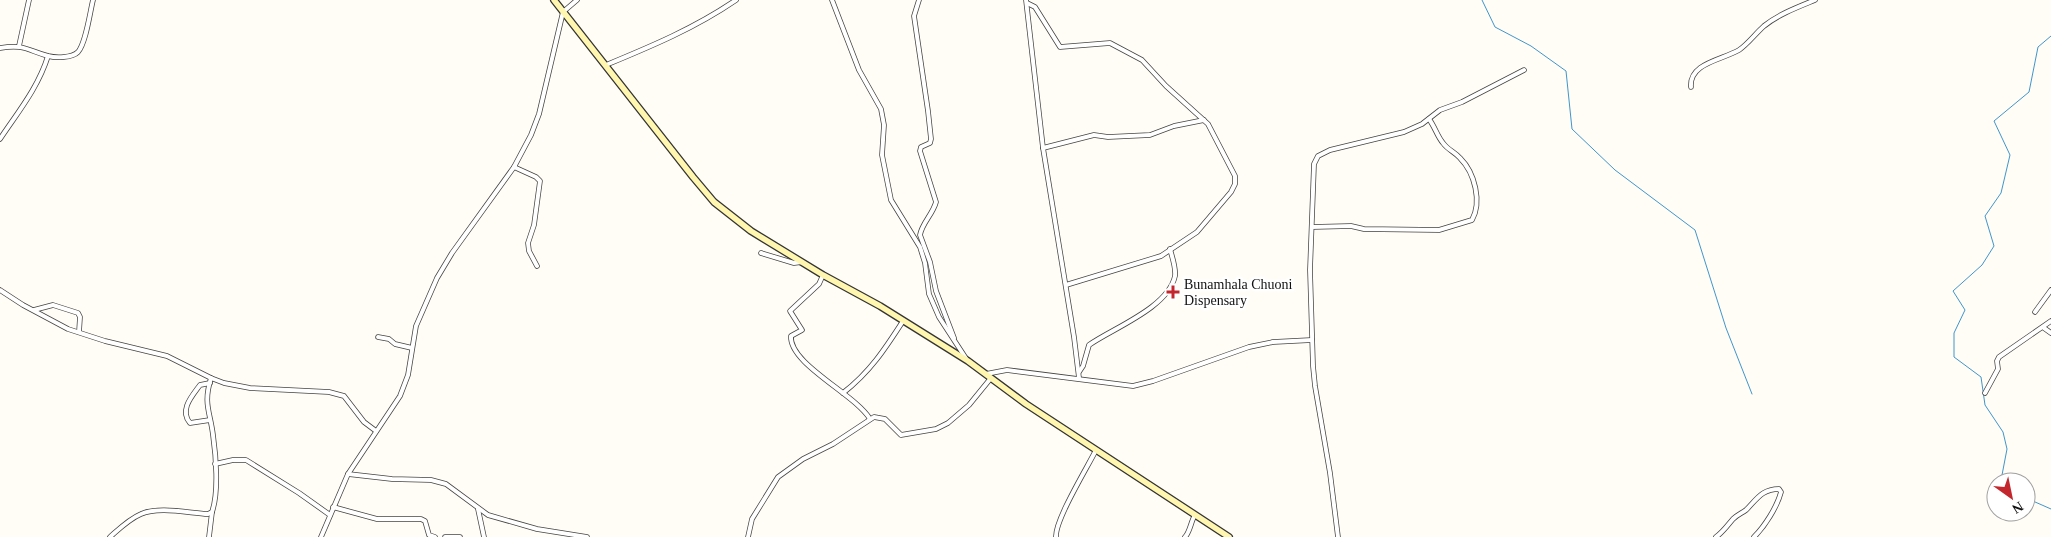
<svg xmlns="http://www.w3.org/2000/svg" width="2051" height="537" viewBox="0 0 2051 537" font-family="Georgia,serif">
<rect width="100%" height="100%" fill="#fffdf5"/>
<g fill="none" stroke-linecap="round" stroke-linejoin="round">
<g stroke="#3f96cf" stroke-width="1">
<polyline points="1482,0 1495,27 1531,46 1566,71 1572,129 1615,170 1695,230 1726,328 1752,394"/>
<polyline points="2008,482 2002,475 2007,449 2003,432 1985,405 1981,377 1954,357 1954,333 1965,310 1953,291 1982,265 1994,246 1985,216 2001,193 2010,155 1994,121 2029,92 2038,47 2051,36"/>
<polyline points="2026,498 2051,509"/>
</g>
<g stroke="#444" stroke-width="5.5">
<g id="street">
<polyline points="832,0 859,70 881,109 884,125 882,155 891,200 920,247 925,263 929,294 939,317 967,360"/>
<path d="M919 0 914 16 928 111 931 139 930 143 921 147 920 151 936 202C933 214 922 223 920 235L930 262 936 291 954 338"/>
<polyline points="1026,0 1043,148 1074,337 1079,378"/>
<polyline points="1027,3 1035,7 1060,47 1110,43 1142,60 1166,86 1208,124 1235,176 1235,184 1231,192 1197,232 1161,256 1066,285"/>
<polyline points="19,46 29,0"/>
<path d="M0 48C24 44 27 50 48 56 56 58 72 58 78 52 86 43 90 12 93 0"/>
<path d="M606 65C652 46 695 28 736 0"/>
<path d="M1691 87C1689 63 1722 60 1739 50 1748 44 1755 34 1764 26 1779 14 1798 7 1815 0"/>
<path d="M0 139C18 112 38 88 48 56"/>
<polyline points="1043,148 1094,135 1108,137 1150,135 1174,126 1204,120"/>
<polyline points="514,167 536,177 540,181 534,225 528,243 529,251 537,266"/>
<path d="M1312 227 1351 226 1364 229 1439 230 1472 220C1482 202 1475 173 1460 158 1455 152 1448 150 1443 143 1437 136 1435 127 1429 119"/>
<polyline points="761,253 794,263 802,262"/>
<path d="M823 275 819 284 790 311 802 330 791 336C789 364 855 394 870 419"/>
<polyline points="0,290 23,305 68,329 105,341 167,356 211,378 224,383 250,388 329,392 344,396 364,422 376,431"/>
<polyline points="34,310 53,305 78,313 80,317 79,332"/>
<polyline points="2035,312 2051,290"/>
<polyline points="2044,328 2051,333"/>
<polyline points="378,337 389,339 395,344 412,348"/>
<path d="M1079 372 1083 366 1089 345C1113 328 1168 308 1175 276 1176 267 1172 257 1170 249"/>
<polyline points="986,374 1007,370 1133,386 1153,381 1249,347 1273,342 1312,340"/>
<path d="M843 393C870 372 885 349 903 321"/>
<polyline points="1985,393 1998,369 1997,361 1999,357 2051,321"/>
<path d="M210 420 190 423C179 410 192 396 200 385L210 383"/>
<polyline points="215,464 233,460 246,460 299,493 330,515"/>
<polyline points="348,474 392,479 431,480 446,484 488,515 537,529 587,537"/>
<polyline points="333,507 377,519 421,519 425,521 429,535 435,537"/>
<polyline points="478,509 484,537"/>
<path d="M110 537C119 529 129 519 141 514 158 506 189 513 208 514L212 512C219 492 216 456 213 435 210 411 203 404 211 378"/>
<polyline points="209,537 212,512"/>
<polyline points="321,537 348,474 400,396 408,375 416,326 437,278 452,253 514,167 531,135 539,114 563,12 577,0"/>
<polyline points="445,537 460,537"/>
<polyline points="748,537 752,519 778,477 803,459 833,444 874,417 885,419 901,435 936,429 948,423 969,405 991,378"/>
<path d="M1056 537C1055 520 1087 468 1096 450"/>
<path d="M1185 537C1190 532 1191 521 1195 515"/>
<polyline points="1338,537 1330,473 1315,386 1313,366 1310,270 1314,164 1318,156 1330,150 1404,132 1422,124 1440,110 1462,102 1524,70"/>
<path d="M1716 537C1723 532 1727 526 1733 519 1737 515 1742 513 1746 510 1757 499 1762 489 1779 489L1781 492C1777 507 1765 526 1754 537"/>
</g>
</g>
<g stroke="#333" stroke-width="8">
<polyline id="secondary" points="554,0 693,177 714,202 751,231 823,275 880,306 968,361 1026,404 1229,537"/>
</g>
<use href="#street" stroke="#fff" stroke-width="4"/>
<use href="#secondary" stroke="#fff6b0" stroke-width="5.5"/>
</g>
<path fill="#c4262e" stroke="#fff" stroke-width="2" d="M1170.5 284.5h5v5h5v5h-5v5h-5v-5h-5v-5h5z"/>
<g text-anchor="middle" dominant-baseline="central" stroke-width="5" stroke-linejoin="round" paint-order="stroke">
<g font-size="14" fill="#111" stroke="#fff" text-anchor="start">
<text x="1184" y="284">Bunamhala Chuoni<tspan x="1184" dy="16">Dispensary</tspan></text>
</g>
</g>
<g transform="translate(2011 497) rotate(147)"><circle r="24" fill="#ffffff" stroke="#a0a0a0"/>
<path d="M0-4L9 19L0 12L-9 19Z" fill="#c4262e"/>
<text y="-8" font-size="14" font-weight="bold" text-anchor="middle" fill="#111111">N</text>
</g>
</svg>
